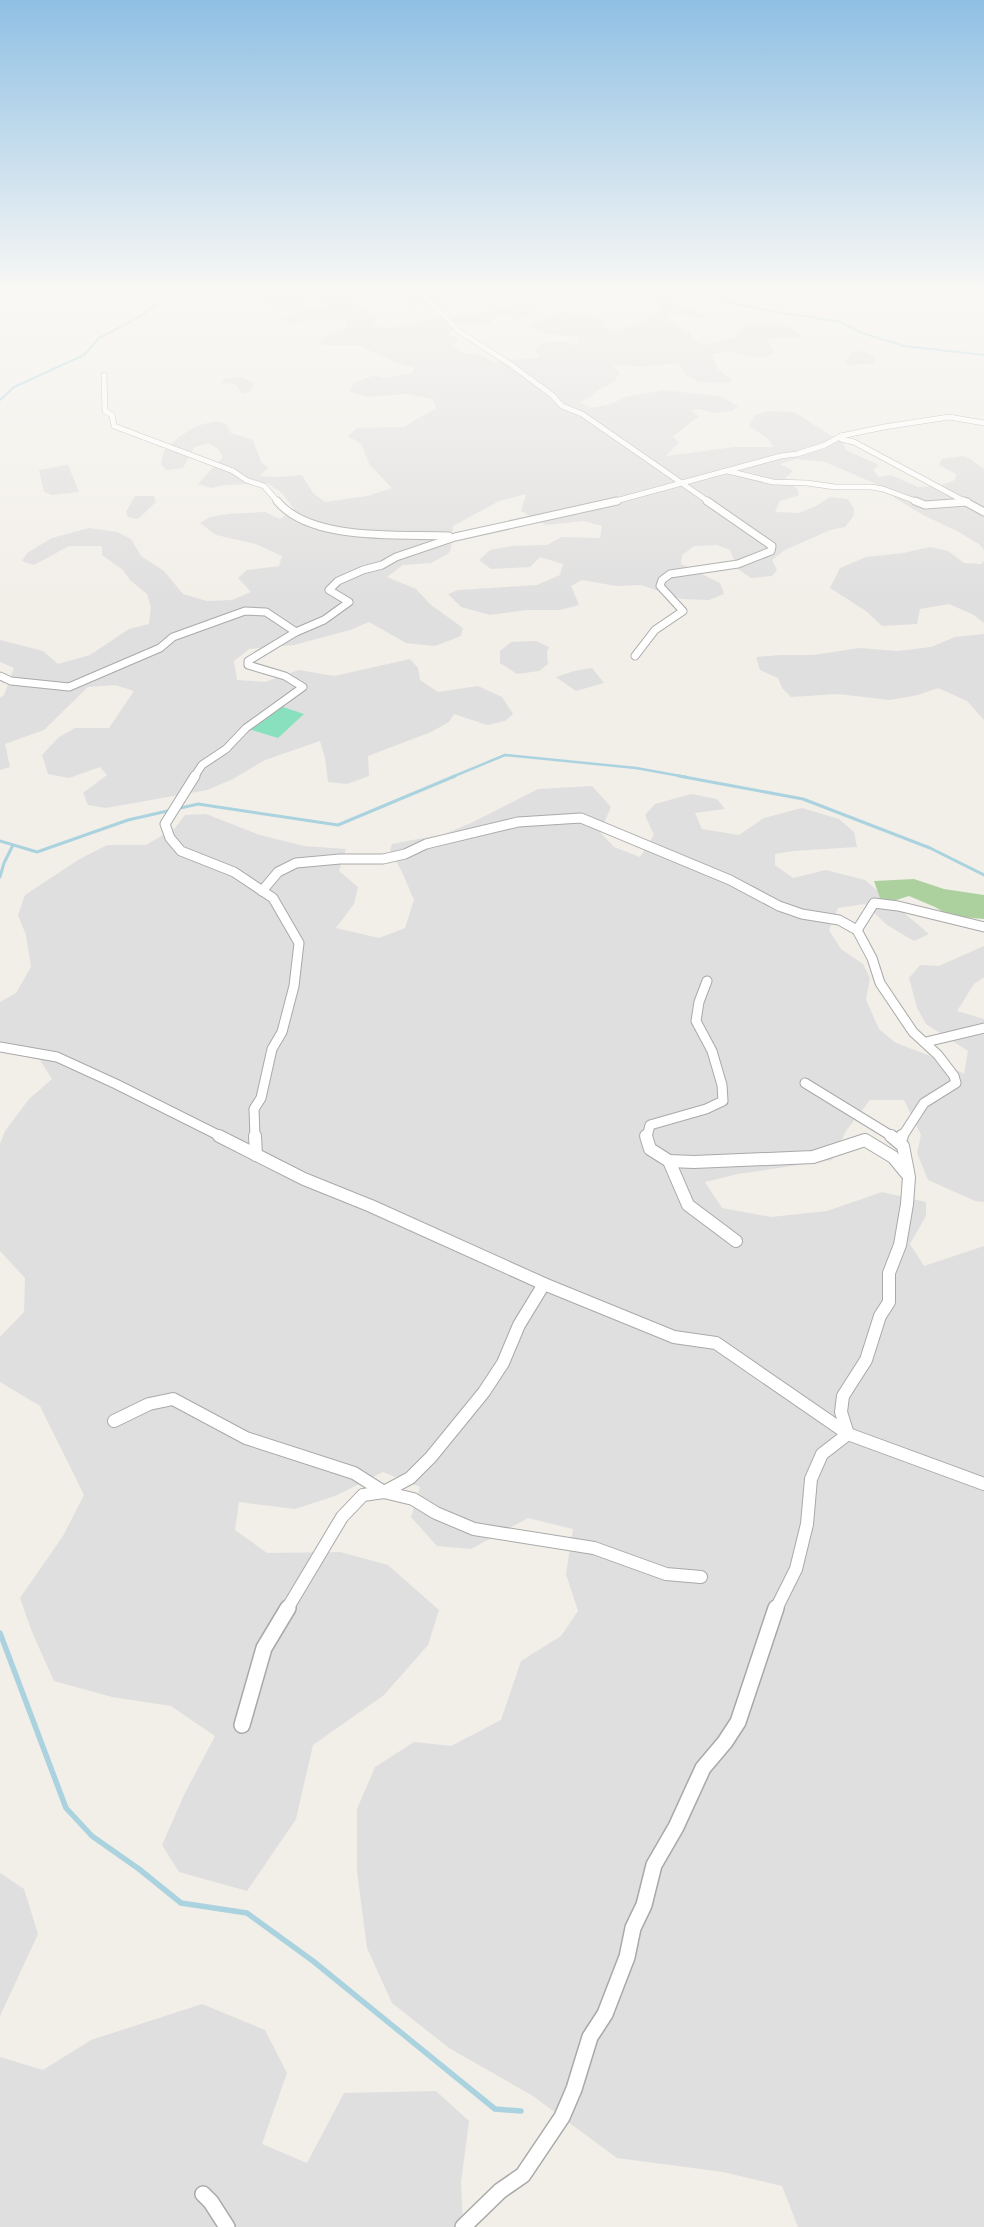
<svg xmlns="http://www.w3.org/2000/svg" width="984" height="2227" viewBox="0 0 984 2227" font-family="Poppins,sans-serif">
<rect width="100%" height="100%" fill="#f2efe9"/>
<g fill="#e0dfdf">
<polygon points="274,292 325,292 325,294 333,300 354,302 377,318 372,324 383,328 403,326 409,323 462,314 486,312 507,308 516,303 525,303 531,311 529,315 518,319 504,314 494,317 490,324 479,326 461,324 448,334 459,339 452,346 464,353 481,355 494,362 540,357 534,348 542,344 562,341 575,345 581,342 577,336 554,335 536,330 531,324 561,312 586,314 604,320 604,327 616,331 650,318 661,308 656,302 658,297 675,297 677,306 707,314 704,318 666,315 667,320 689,332 693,340 704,345 734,338 741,330 751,324 777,323 787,326 804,337 767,339 774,353 765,357 750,357 731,351 712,354 718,369 733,381 723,383 699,382 686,375 678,363 640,367 623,364 613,366 619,372 615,382 598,390 592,396 580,402 591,408 611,404 625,397 664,390 720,396 738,406 732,411 716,413 699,409 691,411 699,416 672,437 679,442 666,456 735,447 774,447 767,438 749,426 754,416 767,411 794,412 843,443 846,450 879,465 873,470 879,477 891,475 918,487 939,486 955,480 956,474 939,465 942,459 963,456 970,459 984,469 984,550 980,545 959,532 923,515 895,498 883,487 825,462 796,459 780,464 793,471 785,478 797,489 799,495 780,501 775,512 799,513 816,506 830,497 848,499 854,509 853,517 845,527 830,530 785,550 772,560 777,570 772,576 751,578 738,569 730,550 717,545 694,546 682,555 681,564 720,583 724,594 709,600 682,599 641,585 616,586 582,580 571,586 579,605 560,610 526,610 490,615 461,607 448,594 458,590 537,585 560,575 563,564 540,557 530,567 491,569 479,560 490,550 511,546 547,545 562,537 600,538 602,526 583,521 546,525 521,511 526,494 499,501 453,526 451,549 448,554 431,563 403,565 387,577 416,589 431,605 463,628 461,636 435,646 406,643 369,622 350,630 294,645 249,649 234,661 237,680 265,682 299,670 334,676 410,659 418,668 420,680 438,692 478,686 502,697 513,714 505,721 487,725 454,714 449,722 431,732 368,756 369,776 347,784 328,782 325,758 320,741 265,760 233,779 207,790 106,808 88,805 83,793 107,775 100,767 69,778 48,774 42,755 59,737 75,728 109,728 134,691 115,685 88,687 44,730 5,744 10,767 0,770 0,698 4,695 14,668 0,662 0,640 43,651 58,664 90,655 129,629 149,624 151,607 147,594 130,580 123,570 102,555 102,546 69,546 34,565 22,561 27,553 52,538 89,528 117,532 131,539 141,556 164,571 183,594 207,601 232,600 251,592 238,578 247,570 279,566 282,556 256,544 216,535 200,523 210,517 228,514 265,512 280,519 294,509 282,493 267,483 225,485 211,488 198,484 223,457 218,449 209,443 194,447 183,468 166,470 161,464 164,451 179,437 196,426 216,421 226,424 231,433 253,440 261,462 268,468 260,476 277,477 302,475 313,493 325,502 367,496 392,488 370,465 361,444 348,436 357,428 403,427 436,408 432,399 406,394 367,397 349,392 354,383 374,375 385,378 412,373 415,368 397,363 358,345 323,345 318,342 322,338 347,326 346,320 330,319 290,323 284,318 294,312 326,308 322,303 313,300 298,302 283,307 263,302"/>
<polygon points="414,292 460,292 461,293 448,300 412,305 403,301 407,295"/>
<polygon points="859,351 871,354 875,359 874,364 846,365 844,361 848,359 853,352"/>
<polygon points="242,377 254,384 251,391 242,394 235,384 221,383 225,379"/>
<polygon points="68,465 79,492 52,495 44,492 39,470"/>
<polygon points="135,496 154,496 156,502 138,519 128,517 126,512"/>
<polygon points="930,547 948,551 964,563 981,564 984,561 984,623 974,615 949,604 920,609 917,624 882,626 866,611 830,588 840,568 866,557 904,553"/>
<polygon points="984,634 984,720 967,701 938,688 918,695 890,700 838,694 791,697 782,688 778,678 760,670 756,657 781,655 814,655 859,648 898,651 931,647 955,637"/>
<polygon points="536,641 549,647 547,652 548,664 539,671 517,674 500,663 500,651 511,642"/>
<polygon points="592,668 604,683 576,691 556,677 574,671"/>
<polygon points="592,786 611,807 600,832 614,847 640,857 654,835 645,815 655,804 691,794 717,799 725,809 695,813 702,829 739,835 764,818 802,808 839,819 854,832 857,847 793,851 775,854 775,865 793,878 826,870 865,880 929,934 914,941 887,925 865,904 838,908 829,930 841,949 863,964 870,978 866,1000 879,1029 896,1043 928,1055 964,1074 968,1051 926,1024 917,1008 909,978 920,965 939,966 984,946 984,977 974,984 957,1011 984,1019 984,1202 975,1201 928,1180 917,1153 921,1135 904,1100 870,1100 846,1131 832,1160 738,1174 705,1182 722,1208 771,1217 827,1211 882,1192 926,1202 926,1216 910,1244 924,1266 984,1246 984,2227 798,2227 782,2186 723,2172 617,2158 533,2096 449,2048 392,2003 367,1948 357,1871 357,1809 375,1767 414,1742 451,1746 501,1720 521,1661 561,1636 578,1611 566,1574 573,1529 528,1518 471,1549 437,1546 411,1517 420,1487 383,1472 335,1496 295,1509 239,1502 235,1530 267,1553 340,1552 388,1565 439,1610 428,1645 384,1695 313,1745 296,1819 247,1891 179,1872 162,1845 185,1793 215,1736 171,1706 112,1697 54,1681 32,1632 20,1598 63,1536 84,1495 40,1406 0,1382 0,1337 24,1312 25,1278 0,1251 0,1144 5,1131 29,1099 52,1079 40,1060 0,1051 0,1002 16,993 31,967 26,935 18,915 25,895 78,860 107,845 146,845 175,828 185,815 206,814 260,835 304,846 346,849 339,871 358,887 354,904 336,928 379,938 405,928 414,900 402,872 390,850 392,844 444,834 471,823 538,789"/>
<polygon points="0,1873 24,1889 38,1934 0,2016"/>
<polygon points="202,2004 265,2030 287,2073 262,2144 307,2163 344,2093 436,2091 469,2121 461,2183 463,2227 0,2227 0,2057 43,2070 91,2040"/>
</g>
<polygon fill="#add19e" points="914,879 944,889 984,895 984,919 950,916 935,907 909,896 890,902 880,898 874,881"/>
<polygon fill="#88e0be" points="274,704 304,714 278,738 245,728"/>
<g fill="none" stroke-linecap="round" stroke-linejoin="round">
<g stroke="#aad3df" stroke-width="2">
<polyline points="692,292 710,294 729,302 781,313 838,321 862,333 904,346 984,355"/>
<polyline points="0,400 14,387 84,355 99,338 141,316 172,292"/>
</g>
<polyline stroke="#aad3df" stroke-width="2.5" points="452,777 505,755 636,768 686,777"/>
<g stroke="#aad3df" stroke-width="3">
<polyline points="679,776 803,799 930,848 984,875"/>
<polyline points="0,841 37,852 128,820 198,804 338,825 455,776"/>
<polyline points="0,877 4,863 13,845"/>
</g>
<polyline stroke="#aad3df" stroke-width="5.5" points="0,1633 66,1808 92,1836 139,1869 181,1903 247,1913 313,1961 495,2109 521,2111"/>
<g stroke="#a9a9a9" stroke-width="6">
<g id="street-far4">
<polyline points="418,292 434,305 460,332 510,364 552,395 562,406 582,414 709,502"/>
<polyline points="104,375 105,411 112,415 114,426 233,471 246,480 264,486 278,502"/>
<polyline points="841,436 841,439 854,442 966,502"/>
<polyline points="728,471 773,482 807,483 835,487 871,487 883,489 918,502"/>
<polyline points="612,502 781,456 797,454 825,445 841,436 884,427 949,417 984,423"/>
<polyline points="963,502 967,502"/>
</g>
</g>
<g stroke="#a9a9a9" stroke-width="9">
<g id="street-far3">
<path d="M277 501C311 542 400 534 449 536"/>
<polyline points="915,501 925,505 967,502"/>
<polyline points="964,501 984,512"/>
<polyline points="635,656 655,630 683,611 660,586 662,580 670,574 738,564 771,551 772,546 707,501"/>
<polyline points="0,676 11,681 69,687 160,648 173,637 245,611 266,612 296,632 324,620 349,602 329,590 338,581 363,570 382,565 396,557 455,537 617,501"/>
<polyline points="194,777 202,765 226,749 246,728 303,687 285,676 248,665 248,661 296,632"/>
</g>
</g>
<g stroke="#a9a9a9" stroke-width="11">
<g id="street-far2">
<polyline points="195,776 165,824 170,838 181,851 234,872 273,898 299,943 294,986 282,1032 272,1049 261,1098 254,1109 255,1137"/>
<polyline points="262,891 278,872 296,863 340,859 383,859 405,854 426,844 518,822 581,818 730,880 779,906 802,914 839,920 857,930 872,958 880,983 913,1032 938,1055 954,1076 956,1083 924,1103 902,1137"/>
<polyline points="857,930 874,903 898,906 984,927"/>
<polyline points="926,1042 984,1028"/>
<polyline points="0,1047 57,1057 116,1084 222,1137"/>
<polyline points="805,1083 893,1137"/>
<polyline points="647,1137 650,1125 706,1109 723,1101 722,1085 712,1051 696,1021 699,1002 707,981"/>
</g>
</g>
<g stroke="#a9a9a9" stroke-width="14">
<g id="street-far1">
<polyline points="219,1136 304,1179 371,1206 544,1284 674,1337 716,1343 848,1434 984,1484"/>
<polyline points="255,1136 256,1155"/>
<polyline points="646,1136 650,1149 669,1161 688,1205 736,1241"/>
<polyline points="899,1142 902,1136"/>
<polyline points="669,1161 694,1162 813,1157 865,1140 893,1157 907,1174"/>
<polyline points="114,1421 149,1404 173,1399 246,1438 354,1473 384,1492 413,1499 436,1513 474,1529 594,1548 666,1574 701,1577"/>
<polyline points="287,1609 342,1517 363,1495 384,1492 410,1478 431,1457 484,1392 503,1363 519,1325 544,1284"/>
<polyline points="776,1609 796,1569 807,1524 811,1479 822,1454 848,1434 841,1412 843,1396 866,1360 880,1316 889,1302 889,1273 900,1245 907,1204 909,1177 903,1146 891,1136"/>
</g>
</g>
<g stroke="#a9a9a9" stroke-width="18">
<g id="street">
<polyline points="242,1725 264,1648 288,1608"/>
<polyline points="203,2194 211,2202 227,2227"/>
<polyline points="463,2227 500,2191 523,2175 562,2117 574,2089 590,2037 605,2014 627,1957 633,1928 644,1905 654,1865 676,1827 703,1768 725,1742 738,1722 776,1608"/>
</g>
</g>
<use href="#street-far4" stroke="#fff" stroke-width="5"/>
<use href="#street-far3" stroke="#fff" stroke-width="7"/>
<use href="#street-far2" stroke="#fff" stroke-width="9"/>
<use href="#street-far1" stroke="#fff" stroke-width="12"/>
<use href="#street" stroke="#fff" stroke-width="15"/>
</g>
<linearGradient id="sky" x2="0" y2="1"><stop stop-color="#8fc0e4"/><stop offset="0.48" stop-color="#f9f8f5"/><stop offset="1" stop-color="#f9f8f5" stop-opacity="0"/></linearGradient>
<rect width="984" height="604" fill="url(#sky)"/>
</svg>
